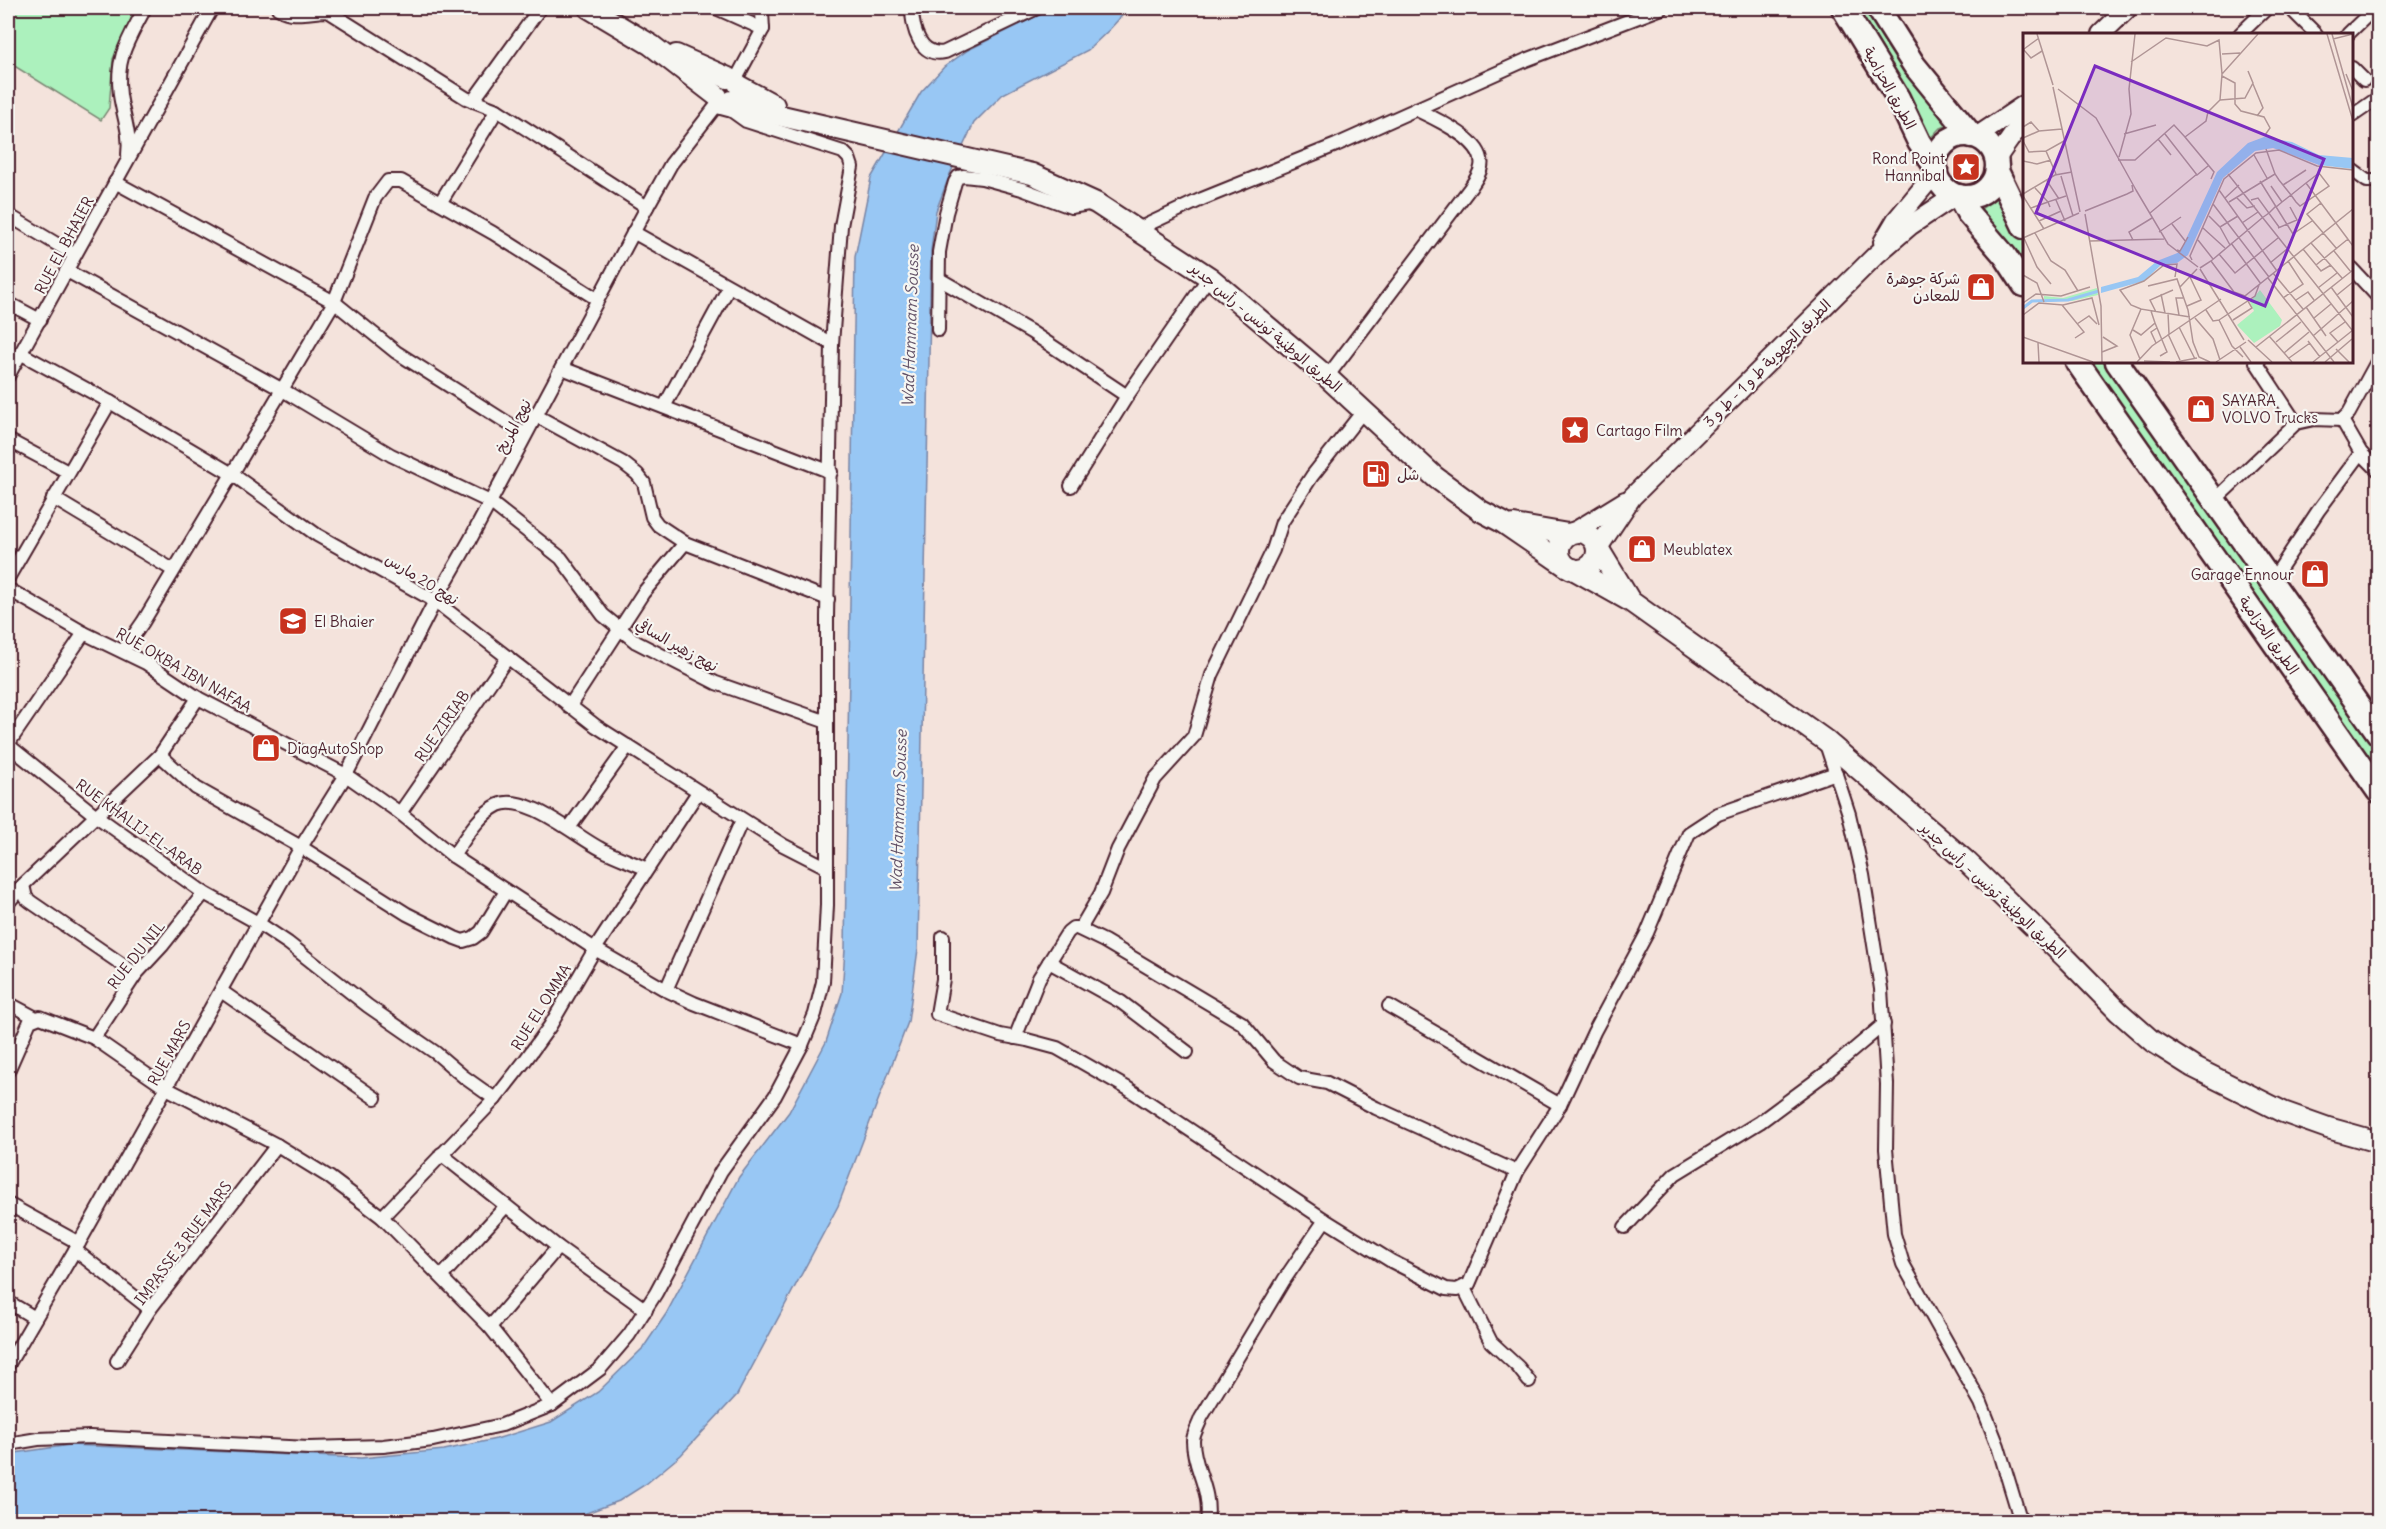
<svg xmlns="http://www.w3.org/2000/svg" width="2386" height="1529" viewBox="0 0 2386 1529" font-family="Delius,'Playpen Sans Arabic',sans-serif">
<rect width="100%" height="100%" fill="#f4e3dc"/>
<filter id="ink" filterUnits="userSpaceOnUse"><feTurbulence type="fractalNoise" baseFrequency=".0167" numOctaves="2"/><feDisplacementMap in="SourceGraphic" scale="12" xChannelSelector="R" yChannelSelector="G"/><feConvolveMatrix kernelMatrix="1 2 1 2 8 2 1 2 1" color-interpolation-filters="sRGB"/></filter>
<g filter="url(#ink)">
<g fill="#acf1bd" stroke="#7b8874" stroke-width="1.5">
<polygon points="8,8 136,8 113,59 109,108 101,120 8,62"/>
<polygon points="1850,8 1870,8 1953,123 1939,129 1926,143"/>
<polygon points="2003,194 2024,241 2024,275 1975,213"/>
<polygon points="2085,362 2110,362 2378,746 2378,781"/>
</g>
<polygon fill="#98c7f4" stroke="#7984a4" stroke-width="1.5" points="1053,8 1129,8 1109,30 1088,50 1003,94 974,123 950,174 936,211 931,251 918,949 908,1022 838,1206 737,1395 681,1455 646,1484 619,1501 565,1521 8,1521 8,1454 70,1445 361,1458 444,1450 496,1439 551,1422 598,1392 643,1348 666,1314 739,1177 789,1112 826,1042 842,993 845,949 855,257 871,178 921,92 944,67 968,50"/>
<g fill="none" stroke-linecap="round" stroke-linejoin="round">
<g stroke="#4a1f2b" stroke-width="16">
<g id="street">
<path d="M278 8C295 18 309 11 328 11L466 98 497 110 647 207"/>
<polyline points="716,8 763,29"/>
<path d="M912 8C912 28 920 58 945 52L1037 8"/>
<polyline points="2290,8 2316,34"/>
<polyline points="2240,34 2267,8"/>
<polyline points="2348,34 2375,8"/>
<polyline points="2352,68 2364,80"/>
<polyline points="735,81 763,29 762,12 764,8"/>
<polyline points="473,101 540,8"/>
<polyline points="2352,116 2378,98"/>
<path d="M128 155C131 134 123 116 120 95 115 57 129 39 145 8"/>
<polyline points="2352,170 2367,181 2378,181"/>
<polyline points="115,182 334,302 396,352 525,434"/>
<polyline points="440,203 497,110"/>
<polyline points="8,215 75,255"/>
<polyline points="1138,229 1202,199 1336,145 1526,60 1662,8"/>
<polyline points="633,232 832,344"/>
<polyline points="2352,269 2378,297"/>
<polyline points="67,271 281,389 391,455 490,502 561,558 603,615 636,642 716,683 827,722"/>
<polyline points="939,279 1031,332 1127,396"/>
<polyline points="8,303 40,320"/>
<polyline points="938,330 939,252 946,213 955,182 958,177 964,176 982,178 1022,189 1071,207 1094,203"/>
<polyline points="20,353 110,402 232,474 317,535 435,601 596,726 783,845 826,867"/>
<polyline points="2256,362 2296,423"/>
<polyline points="562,368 831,472"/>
<polyline points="8,376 211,10 207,8"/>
<path d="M1327 377 1470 188C1474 182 1480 174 1481 167 1487 141 1434 118 1415 109"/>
<polyline points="664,407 729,287"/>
<polyline points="535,415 623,463 637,474 644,483 652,517 658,525 685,543"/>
<polyline points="2342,420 2361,453 2378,470"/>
<polyline points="8,440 68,472"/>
<polyline points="1071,486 1127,396 1209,277"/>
<polyline points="53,498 173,570"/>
<polyline points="2214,501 2296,423 2314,419 2342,420 2349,413 2378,360"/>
<polyline points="8,578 110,402"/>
<polyline points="2271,582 2318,511 2361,453"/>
<polyline points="8,589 84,633 146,663 198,698 346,775 400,813 453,856 595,949 666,990 694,1003 802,1045"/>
<polyline points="123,651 143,622 232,474 334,302 375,198 388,181 401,181 493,233 597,299"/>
<polyline points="569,707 643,593 685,543 828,599"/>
<polyline points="8,744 84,633"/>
<polyline points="1826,744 1849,814 1863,875 1881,989 1887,1084 1886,1149 1894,1234 1903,1264 1981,1403 1998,1446 2021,1522"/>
<polyline points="8,745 95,815 204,893 258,923 288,943 368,1006 436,1053 464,1077 495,1099"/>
<polyline points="160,755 196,788 301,847 407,914 455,938 463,941 473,938 481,932 506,891"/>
<polyline points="400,813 508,657"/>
<polyline points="569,828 628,746"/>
<path d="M453 856C465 839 478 815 498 805 525 792 577 837 601 849 616 857 632 862 647 869"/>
<polyline points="8,903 23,885"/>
<polyline points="1080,929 1101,893 1118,849 1155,779 1194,736 1212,675 1273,550 1282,522 1312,476 1364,410"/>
<path d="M943 937V979L937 1014 1000 1035 1027 1040 1057 1048 1127 1088 1325 1220 1284 1280 1201 1418C1199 1425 1193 1434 1193 1441 1193 1469 1212 1488 1207 1522"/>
<polyline points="1049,962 1121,1002 1187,1052"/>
<polyline points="136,974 31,902 26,898 23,885 160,755 198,698"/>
<polyline points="666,990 742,820"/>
<polyline points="221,991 375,1098"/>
<polyline points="8,1003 36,1018"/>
<polyline points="1389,1006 1560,1105"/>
<polyline points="94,1038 136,974 162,946 204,893"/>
<polyline points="1015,1038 1039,978 1068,932 1073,928 1077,928 1104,941 1242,1023 1274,1061 1299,1078 1327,1083 1376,1108 1517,1172"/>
<polyline points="8,1071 30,1021 40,1017 94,1038 166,1088 277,1145 329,1177 382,1217 490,1327 552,1405"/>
<polyline points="441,1154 558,1247 646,1310"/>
<polyline points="8,1204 79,1243"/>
<polyline points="382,1217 495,1099 524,1062 550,1026 595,949 698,792"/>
<polyline points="1325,1220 1391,1261 1446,1289 1457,1290 1469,1284 1517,1172 1560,1105 1594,1032 1647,933 1689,833 1718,814 1836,773"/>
<polyline points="1625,1227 1675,1174 1760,1122 1826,1073 1884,1024"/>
<polyline points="75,1250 150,1309"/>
<polyline points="442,1276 506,1206"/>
<polyline points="1464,1288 1491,1342 1518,1367 1529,1381"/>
<polyline points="8,1302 35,1318"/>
<polyline points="490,1327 558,1247"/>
<polyline points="117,1361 150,1309 277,1145"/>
<polyline points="8,1365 79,1243 301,847 346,775 435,601 470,540 647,207 671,164 720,101"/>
<polyline points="8,1444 38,1439 90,1437 309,1448 383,1446 433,1440 502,1425 552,1405 600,1369 629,1335 656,1293 721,1171 775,1096 802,1045 815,1014 823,982 827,905 827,617 832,344 841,226 852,167 849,158 843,152 746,121 732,111 717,107"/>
</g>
</g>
<g stroke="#4a1f2b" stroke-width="22">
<g id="secondary">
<polyline points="2101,34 2128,8"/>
<polyline points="1976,137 2024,105"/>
<polyline points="1996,159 2024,119"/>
<polyline points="1883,242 1896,220 1936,172"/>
<polyline points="1576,531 1625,501"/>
<polyline points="1598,548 1632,497 1876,255 1911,225 1956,195"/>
</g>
</g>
<g stroke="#4a1f2b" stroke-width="24">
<g id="primary">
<polyline points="589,8 651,45 717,96"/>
<polyline points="676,55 728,78"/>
<polyline points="739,86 774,105"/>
<polyline points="732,101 769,113 1032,174 1096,203 1209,277 1327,377 1435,477 1481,511 1502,522 1566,566"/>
<polyline points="1514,525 1568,534"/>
<circle cx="1578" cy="551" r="19"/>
<polyline points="1598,548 1629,599"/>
<polyline points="1573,569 1630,601 1825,740 1966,861 2067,959 2119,1012 2152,1041 2193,1067 2283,1112 2328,1128 2378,1142"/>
</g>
</g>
<g stroke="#4a1f2b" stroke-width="27">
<g id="highway">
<polyline points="1843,8 1898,98 1919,142 1936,168"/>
<polyline points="1878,8 1914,65 1972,136"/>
<circle cx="1966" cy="166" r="31"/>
<polyline points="1997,171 2024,227"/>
<polyline points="1959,196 1968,213 2005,256 2024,285"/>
<polyline points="2077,362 2378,791"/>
<polyline points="2117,362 2378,733"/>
</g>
</g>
<use href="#street" stroke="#f6f6f2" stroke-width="12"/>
<use href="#secondary" stroke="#f6f6f2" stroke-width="18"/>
<use href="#primary" stroke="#f6f6f2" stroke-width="20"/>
<use href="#highway" stroke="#f6f6f2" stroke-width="22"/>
</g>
</g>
<defs>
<g id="sight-square" transform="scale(1.5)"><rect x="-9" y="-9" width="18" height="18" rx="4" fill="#c8321e" stroke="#f6f6f2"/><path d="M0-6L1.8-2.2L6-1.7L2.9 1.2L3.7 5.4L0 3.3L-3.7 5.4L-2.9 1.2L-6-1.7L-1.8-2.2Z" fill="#fff"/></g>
<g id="shop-square" transform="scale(1.5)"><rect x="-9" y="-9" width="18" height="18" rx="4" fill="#c8321e" stroke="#f6f6f2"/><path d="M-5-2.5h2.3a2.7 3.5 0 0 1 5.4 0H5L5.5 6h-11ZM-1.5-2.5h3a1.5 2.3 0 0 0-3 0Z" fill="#fff"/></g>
<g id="fuel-square" transform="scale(1.5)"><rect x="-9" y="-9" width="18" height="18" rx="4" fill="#c8321e" stroke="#f6f6f2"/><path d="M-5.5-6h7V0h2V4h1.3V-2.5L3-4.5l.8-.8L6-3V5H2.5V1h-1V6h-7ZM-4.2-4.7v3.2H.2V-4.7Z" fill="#fff"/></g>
<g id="school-square" transform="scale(1.5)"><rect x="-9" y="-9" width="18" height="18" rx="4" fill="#c8321e" stroke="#f6f6f2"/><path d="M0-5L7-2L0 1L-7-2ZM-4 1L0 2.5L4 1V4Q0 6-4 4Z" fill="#fff"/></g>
</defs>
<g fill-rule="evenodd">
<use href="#sight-square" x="1966" y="167"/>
<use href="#shop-square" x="1981" y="287"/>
<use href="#shop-square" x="2201" y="409"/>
<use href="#sight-square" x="1575" y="430"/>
<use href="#fuel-square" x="1376" y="474"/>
<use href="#shop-square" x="1642" y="549"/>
<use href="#shop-square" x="2315" y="574"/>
<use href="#school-square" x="293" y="621"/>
<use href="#shop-square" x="266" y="748"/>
</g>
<g text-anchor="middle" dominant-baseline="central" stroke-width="4.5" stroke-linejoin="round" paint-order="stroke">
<g font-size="15" fill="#4a1f2b" stroke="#f6f6f2">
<text transform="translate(1890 88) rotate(61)">الطريق الحزامية</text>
<text transform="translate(64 245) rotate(-62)">RUE EL BHAIER</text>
<text transform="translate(1266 327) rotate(40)">الطريق الوطنية تونس - رأس جدير</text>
<text transform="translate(1767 363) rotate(-45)">الطريق الجهوية ط و 1 - ط و 3</text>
<text transform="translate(513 426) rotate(-62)">نهج المريخ</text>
<text transform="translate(422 579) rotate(32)">نهج 20 مارس</text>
<text transform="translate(2269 635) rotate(55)">الطريق الحزامية</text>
<text transform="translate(677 645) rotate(29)">نهج زهير السافي</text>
<text transform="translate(184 670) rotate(30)">RUE OKBA IBN NAFAA</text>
<text transform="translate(442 726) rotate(-55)">RUE ZIRIAB</text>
<text transform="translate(139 827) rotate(36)">RUE KHALIJ-EL-ARAB</text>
<text transform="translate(1993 890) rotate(43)">الطريق الوطنية تونس - رأس جدير</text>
<text transform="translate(136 955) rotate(-52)">RUE DU NIL</text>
<text transform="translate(541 1007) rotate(-58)">RUE EL OMMA</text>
<text transform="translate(169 1053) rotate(-61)">RUE MARS</text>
<text transform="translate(183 1243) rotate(-53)">IMPASSE 3 RUE MARS</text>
</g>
<g font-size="15" fill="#4a1f2b" stroke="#f6f6f2" text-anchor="start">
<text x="1945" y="158" text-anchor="end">Rond Point<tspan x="1945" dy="17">Hannibal</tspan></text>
<text x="1960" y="278" text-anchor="end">شركة جوهرة<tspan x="1960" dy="17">للمعادن</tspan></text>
<text x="2222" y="400">SAYARA<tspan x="2222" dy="17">VOLVO Trucks</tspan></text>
<text x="1596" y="430">Cartago Film</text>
<text x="1397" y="474">شل</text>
<text x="1663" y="549">Meublatex</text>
<text x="2294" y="574" text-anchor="end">Garage Ennour</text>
<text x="314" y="621">El Bhaier</text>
<text x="287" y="748">DiagAutoShop</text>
</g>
<g font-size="16" font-style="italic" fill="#615167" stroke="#f6f6f2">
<text transform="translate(910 326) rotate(-88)">Wad Hammam Sousse</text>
<text transform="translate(898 811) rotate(-88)">Wad Hammam Sousse</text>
</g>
</g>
<g transform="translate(2023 33)">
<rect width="330" height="330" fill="#f4e3dc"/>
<path d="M74 255 75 262 49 268 21 266V263L40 265ZM237 257 259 287 257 293 231 310 214 292 231 278 227 269Z" fill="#acf1bd"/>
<path d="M241 104 269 109 296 122 330 125V136L296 132 250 115 232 118 200 145 165 222 154 230 138 232 121 248 78 260V254L115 244 134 228 157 219 194 139 225 110Z" fill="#98c7f4"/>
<path fill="none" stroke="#98c7f4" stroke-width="3" d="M0 275 9 268 45 267 76 258"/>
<path fill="none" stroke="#b09595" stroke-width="1.5" d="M14 1 30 52M304 1 330 88M309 1 330 75M310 6 330 1M0 16 8 25 19 18M1 16 16 5M199 21 217 20M108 29 143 5 184 13 196 7 199 41M323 41 330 58M199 43 212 50V71L218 78 241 84 247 95 242 102M230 51 240 75 234 83M30 54 57 179M35 56 73 85 113 157M197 67 222 65 230 50 225 38M0 94 8 89 16 98M101 101 133 92M142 101 174 142 185 133M0 105 16 98 39 96M135 106 148 122M0 108 6 119 23 118M231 122 244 145M96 124 108 81 106 56 112 1M95 127H112L151 92 162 104M0 128 14 131 28 127M33 141 23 118 41 108M205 141 329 297M38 143 50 183M188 146 191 139 162 104 183 88 185 79 197 67 199 41 235 1M24 148 36 166M237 148 270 201 289 188M283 150 330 213M260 152 283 137M248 153 259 169M12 155 25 169 43 163M113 157 145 211 175 234M196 157 254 238M0 161 32 142 49 139M0 163 21 196M213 164 224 175 232 173M202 165 216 152M33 167 42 188M228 167 235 165 256 194M206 169 252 141M298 170 284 181 314 216M190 171 246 244M8 175 25 169 27 174M62 178 104 161 110 158 109 152M127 180 174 141M62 181 78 273 79 329M186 183 197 194 215 183M16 188 38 178M219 190 235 179M149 191 163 209M197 194 207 212M180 195 202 215M255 195 274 187 267 174M136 199 158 184M12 200 28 228 42 237 55 258M0 203 14 234 28 251M0 205 56 180M110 207 106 199 129 185M175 207 190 226M67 208 141 206M208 210 238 251M288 210 319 245M280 216 298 238 308 232M154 217 157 218 165 204M311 218 328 239M196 221 212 240 255 205M169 227 167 223 201 146 233 120 256 117 294 133 330 137M188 228 211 259 222 263M247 230 264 216M293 232 325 206M177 235 188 228 239 185 246 180 252 174H253L259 169 268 162 283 150 296 140 306 153 277 173 273 169 268 162 256 147 252 141 243 116M177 236 221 307M250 240 280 276M0 242 14 250 21 269M245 245 311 329M125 253 154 246 165 277 170 309 176 324 187 329M157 254 174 236M308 254 330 284M295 255 314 240M138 261 142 280M314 262 330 249M260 265 280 251 265 228M273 267 285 259 291 267M0 270 13 261 38 263 67 254M39 272 61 299 52 305M164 273 178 267 167 244M283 274 303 303M118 276 108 272 97 257 121 248 141 232 154 231 152 244M183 277 190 288 196 287 209 313 220 324M133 279 127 267 150 257M145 280 146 301M0 282 16 270 40 272 69 265 76 292M156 282 153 265H160M172 285 190 306 197 327M291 285 308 271M196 287 232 263 236 252M210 287 229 275 222 263 330 176M132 290 144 319 137 323M54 291 66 283 74 291M156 294 172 326M110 297 118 302 132 290 128 278M145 301 157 327M246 303 269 329M290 303 330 268M0 304 70 329M225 307 249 329M285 308 297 324M253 309 278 289M315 309 307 300 322 289M15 310 16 329M133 310 128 299 134 295M217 314 228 329M233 314 330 237M313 316 326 329M79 319 94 313 80 304M261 320 286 299M266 325 287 310M117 326 107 302 118 276 167 284M121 328 147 329M114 329 129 313 198 266M153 329 174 325M193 329 223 309M290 329 330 297M302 329 329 306"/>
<path fill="#7b2cbf" fill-opacity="0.15" stroke="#7b2cbf" stroke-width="3" d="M72 33 301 126 242 273 13 180Z"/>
<rect width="330" height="330" fill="none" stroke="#4a1f2b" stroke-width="3"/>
</g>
<rect width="2386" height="1529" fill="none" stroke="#f6f6f2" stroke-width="30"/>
<rect x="15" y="15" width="2356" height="1499" fill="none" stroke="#4a1f2b" stroke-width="2" filter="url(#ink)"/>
</svg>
